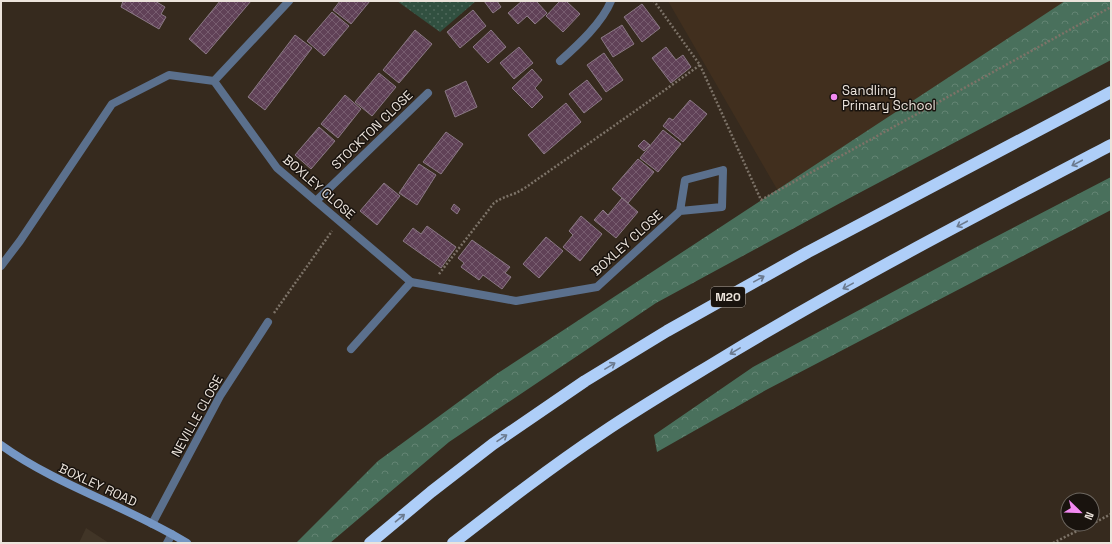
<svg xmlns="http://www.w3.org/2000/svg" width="1112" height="544" viewBox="0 0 1112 544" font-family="'Space Grotesk',sans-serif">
<defs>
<pattern id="forest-crowns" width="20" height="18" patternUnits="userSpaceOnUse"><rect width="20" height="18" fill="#49705c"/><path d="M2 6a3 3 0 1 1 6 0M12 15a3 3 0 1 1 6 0" fill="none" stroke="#638473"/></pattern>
<pattern id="park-dots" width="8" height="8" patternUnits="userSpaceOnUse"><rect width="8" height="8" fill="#315040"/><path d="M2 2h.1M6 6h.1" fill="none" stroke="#4f695b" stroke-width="1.8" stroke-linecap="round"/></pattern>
<pattern id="building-cross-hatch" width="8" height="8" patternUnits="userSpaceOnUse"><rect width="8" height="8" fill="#604157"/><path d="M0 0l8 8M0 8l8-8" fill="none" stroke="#775c6f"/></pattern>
</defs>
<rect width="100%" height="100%" fill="#362a1e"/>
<polygon fill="#413527" points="86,528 109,543 79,543"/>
<polygon fill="#412f1e" points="668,1 1111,1 1111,3 778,191"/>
<g fill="url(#forest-crowns)">
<polygon points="1065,1 1111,1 1111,60 844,201 656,303 449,442 330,543 296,543 378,461 498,373"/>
<polygon points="1111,177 1111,210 766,390 657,452 654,435 753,367 982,244"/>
</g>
<polygon fill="url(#park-dots)" points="397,1 476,1 440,32"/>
<g fill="url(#building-cross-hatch)" stroke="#8b7985">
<polygon points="123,1 155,1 165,7 161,14 166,17 159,29 121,7"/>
<polygon points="220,1 251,1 206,54 189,39"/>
<polygon points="340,1 370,1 351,24 333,10"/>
<polygon points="484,1 497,1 501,7 493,13"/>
<polygon points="522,1 536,1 547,13 535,24 527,16 518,24 508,13"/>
<polygon points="560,1 566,1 580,14 563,32 546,16"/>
<polygon points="642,4 660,28 642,42 624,17"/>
<polygon points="473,10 486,26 460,48 447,32"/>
<polygon points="332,12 349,26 324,56 307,41"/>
<polygon points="622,25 634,44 613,57 601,38"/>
<polygon points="415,30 432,44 399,83 383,70"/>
<polygon points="491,30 506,47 488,63 473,47"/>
<polygon points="295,35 312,48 265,110 248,97"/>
<polygon points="519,47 533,63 514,79 500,63"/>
<polygon points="666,47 676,60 683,55 691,67 671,83 652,58"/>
<polygon points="604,53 623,80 606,92 587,65"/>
<polygon points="532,69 542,80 535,88 543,97 532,108 512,88"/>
<polygon points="379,73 396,87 372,116 355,102"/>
<polygon points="587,80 602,99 584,113 569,94"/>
<polygon points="466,81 477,107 455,117 445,91"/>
<polygon points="345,95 361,109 338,138 321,124"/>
<polygon points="690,100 707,114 683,142 663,126 669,118 673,120"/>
<polygon points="566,103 581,122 544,154 528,135"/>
<polygon points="319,127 335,141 311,169 295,155"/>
<polygon points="663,130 681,144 658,172 640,158"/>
<polygon points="446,132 463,144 441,174 423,162"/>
<polygon points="644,140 650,145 644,151 638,146"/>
<polygon points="638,159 654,172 628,203 612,189"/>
<polygon points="419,164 436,175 417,205 399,193"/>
<polygon points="384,183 400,196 377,225 360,211"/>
<polygon points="622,198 638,212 616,238 594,220 603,210 608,215"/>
<polygon points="454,204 460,209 457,214 451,209"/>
<polygon points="581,216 602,234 580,261 563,247 573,235 569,231"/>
<polygon points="427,226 456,247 441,268 403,241 413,228 421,234"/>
<polygon points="546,237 563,251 539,278 523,264"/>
<polygon points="472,240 510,267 505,273 511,277 502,289 483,275 479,280 461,267 464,263 458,258"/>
</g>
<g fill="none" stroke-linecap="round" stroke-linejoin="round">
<g stroke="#7d7368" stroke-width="2.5" stroke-dasharray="2 2" stroke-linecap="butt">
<polyline points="700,65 761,200 1111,7"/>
<path d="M439 274 494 203C501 198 508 196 516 193 521 190 527 187 532 183 588 144 644 105 700 65L654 1"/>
<polyline points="274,313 332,231"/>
<polyline points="1092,524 1111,514"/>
<polyline points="1053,543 1091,524"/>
</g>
<polyline stroke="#5b708d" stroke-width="8" points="167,543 172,534"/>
<g stroke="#5b708d" stroke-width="8">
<path d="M560 61C578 45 602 23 611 1"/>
<polyline points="214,81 289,1"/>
<polyline points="316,201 428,93"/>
<polyline points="1,266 20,241 112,104 169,75 214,81 277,168 411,282 516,301 597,287 680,211 722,207 723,170 685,180 680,211"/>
<polyline points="351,349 411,282"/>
<polyline points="152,524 220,396 268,322"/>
</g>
<path stroke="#7596c3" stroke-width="8" d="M1 445C58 486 127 506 187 543"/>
<g stroke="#aecef8" stroke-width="12">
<polyline points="370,543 431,492 493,444 585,381 667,331 808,252 1111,92"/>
<path d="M453 543C502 505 551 467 602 433 642 406 683 382 724 357 850 281 981 213 1111 145"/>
</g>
</g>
<defs><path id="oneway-shaft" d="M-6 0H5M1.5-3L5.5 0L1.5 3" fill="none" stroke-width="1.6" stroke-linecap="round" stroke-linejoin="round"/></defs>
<g stroke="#6b7a8f">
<use href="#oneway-shaft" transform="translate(1077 163) rotate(152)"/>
<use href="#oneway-shaft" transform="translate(962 224) rotate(152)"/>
<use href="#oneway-shaft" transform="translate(759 279) rotate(-29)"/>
<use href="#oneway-shaft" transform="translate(848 286) rotate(151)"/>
<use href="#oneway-shaft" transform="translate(735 351) rotate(149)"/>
<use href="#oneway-shaft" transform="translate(610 366) rotate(-31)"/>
<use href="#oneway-shaft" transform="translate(502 438) rotate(-34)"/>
<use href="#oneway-shaft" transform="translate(400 518) rotate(-40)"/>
</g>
<circle fill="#f38af1" stroke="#19130e" stroke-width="1.5" cx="834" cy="97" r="4"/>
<g text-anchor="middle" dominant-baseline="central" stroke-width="3" stroke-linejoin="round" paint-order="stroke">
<rect fill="#19130e" stroke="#ada59e" stroke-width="1" x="711" y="287" width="34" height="20" rx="3"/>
<g font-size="12" font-weight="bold" fill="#ece4dc">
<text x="728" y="297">M20</text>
</g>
<g font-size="13" fill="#ece4dc" stroke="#19130e" text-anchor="start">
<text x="842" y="90">Sandling<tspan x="842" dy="15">Primary School</tspan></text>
</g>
<g font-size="13" fill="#ece4dc" stroke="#19130e">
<text transform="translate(372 130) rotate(-44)">STOCKTON CLOSE</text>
<text transform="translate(319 187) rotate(41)">BOXLEY CLOSE</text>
<text transform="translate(627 243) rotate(-42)">BOXLEY CLOSE</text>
<text transform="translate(197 416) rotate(-61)">NEVILLE CLOSE</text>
<text transform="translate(98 485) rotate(25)">BOXLEY ROAD</text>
</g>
</g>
<rect width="1112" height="544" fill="none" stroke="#ece4dc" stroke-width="4"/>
<g transform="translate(1080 512) rotate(113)"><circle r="19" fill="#19130e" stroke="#6d6760"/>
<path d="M0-3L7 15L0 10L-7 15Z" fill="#f38af1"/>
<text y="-6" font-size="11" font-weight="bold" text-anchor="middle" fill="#ece4dc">N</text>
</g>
</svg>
